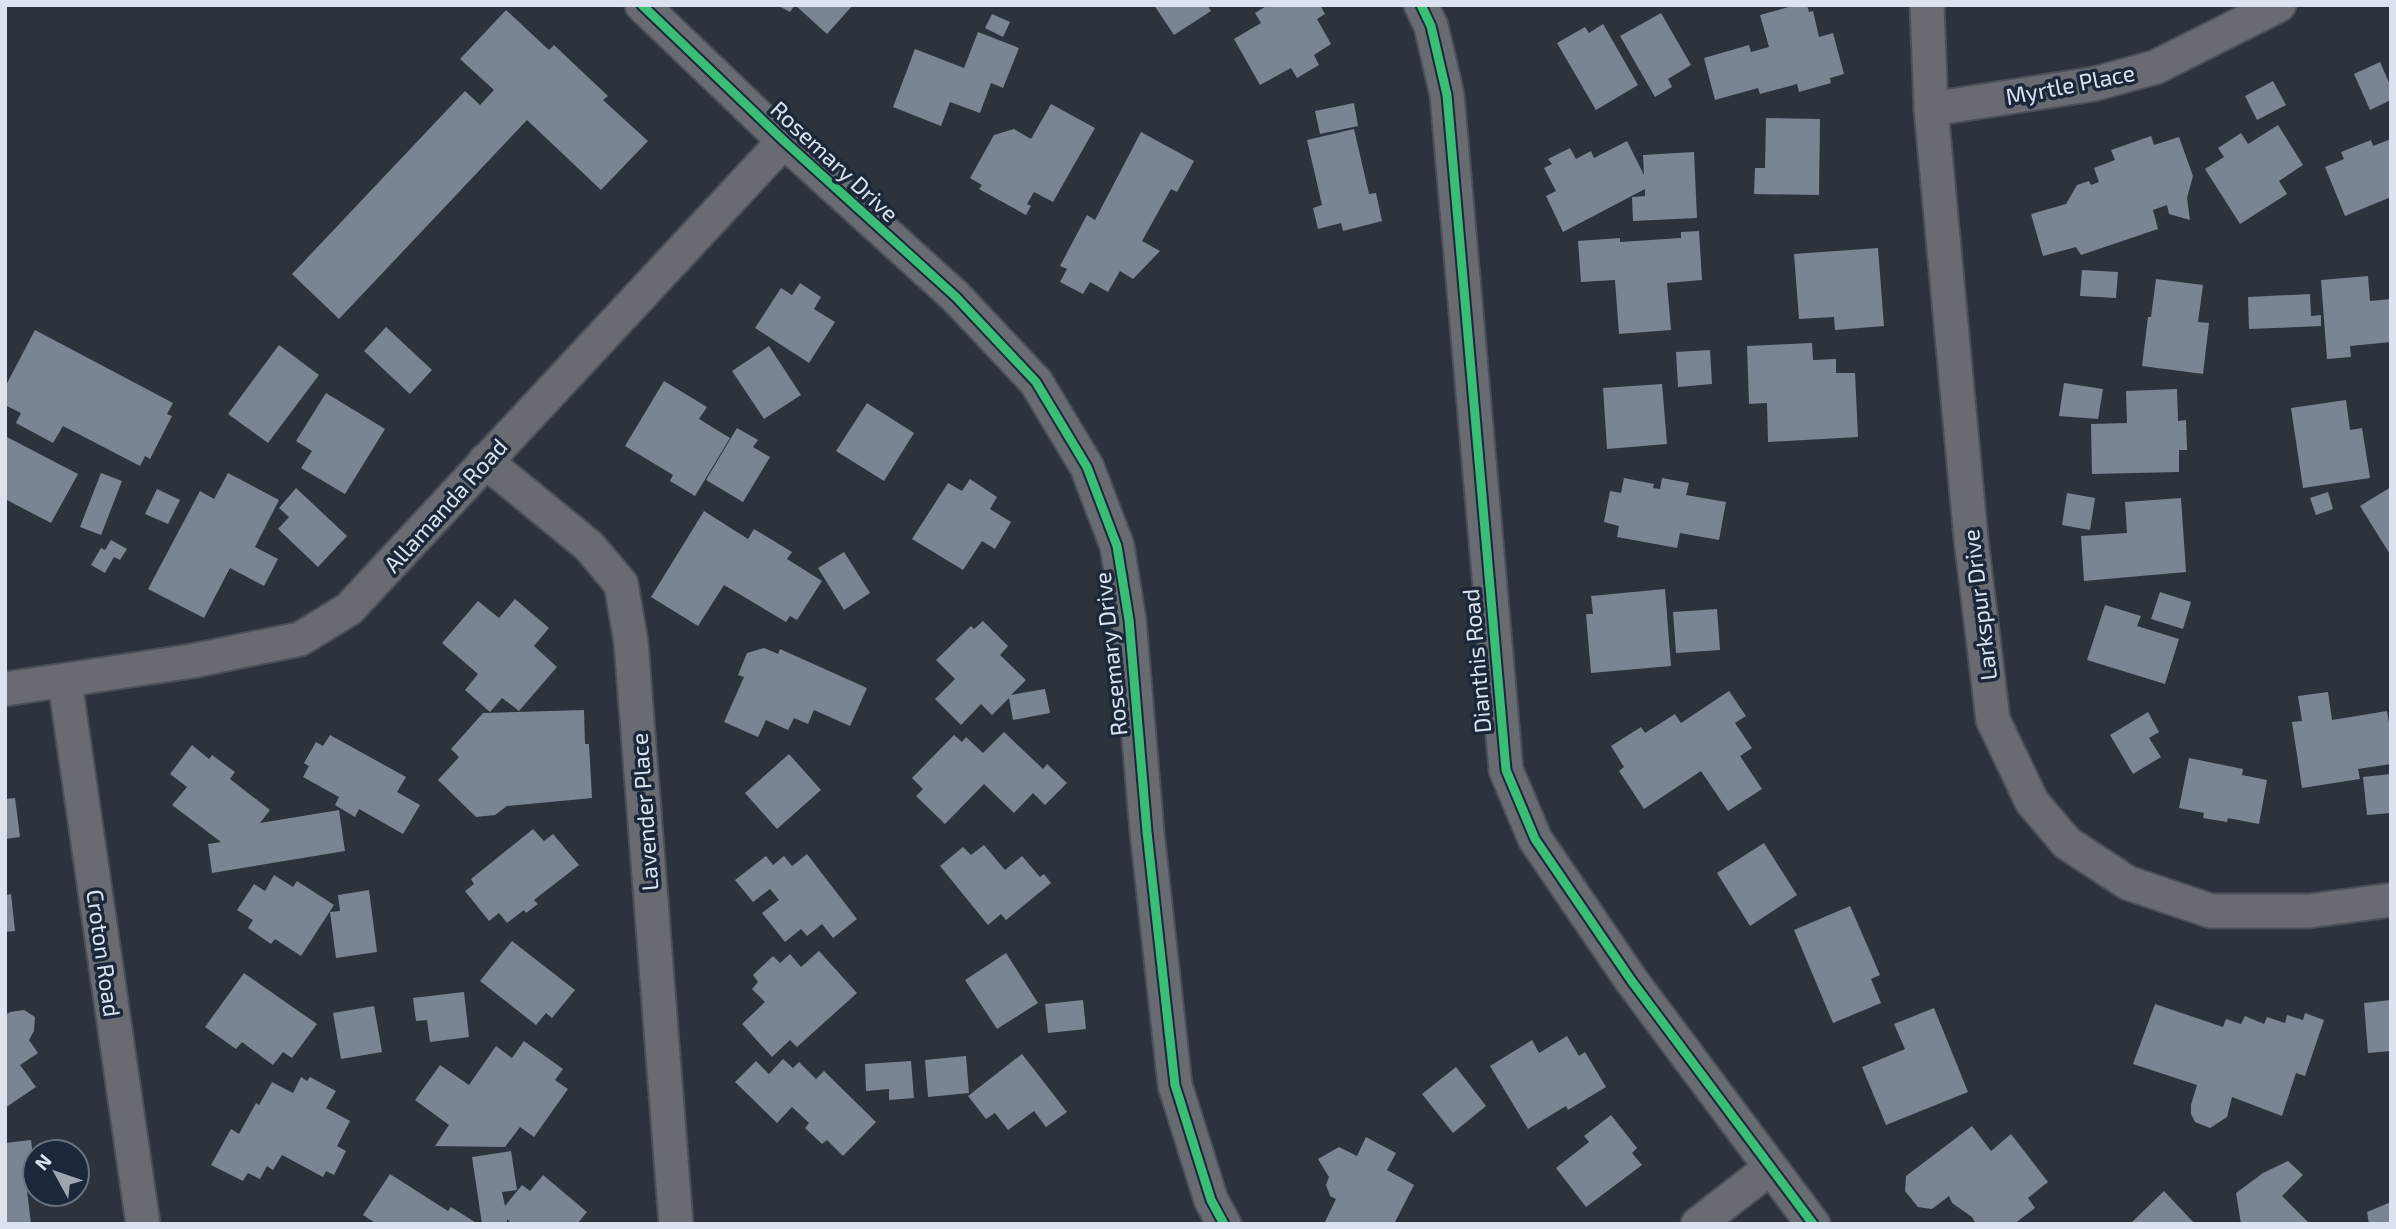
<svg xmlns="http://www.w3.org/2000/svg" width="2396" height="1229" viewBox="0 0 2396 1229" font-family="'Exo 2',sans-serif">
<rect width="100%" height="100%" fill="#2c333d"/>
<g fill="#7a8492">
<polygon points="777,5 853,5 827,34 795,5 790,12"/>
<polygon points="1154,5 1207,5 1211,11 1174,35"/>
<polygon points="1268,5 1320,5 1325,14 1317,19 1331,44 1314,55 1319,65 1297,78 1291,68 1260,85 1234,39 1261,23 1255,13"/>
<polygon points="1796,5 1807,5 1809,12 1813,11 1819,37 1833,33 1844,74 1830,78 1831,83 1799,92 1797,84 1760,94 1758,88 1715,100 1704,58 1749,45 1751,52 1769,47 1760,15"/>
<polygon points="506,10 549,50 554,45 608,96 603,100 648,141 601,190 527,120 339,319 292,274 465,91 480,105 494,90 460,59"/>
<polygon points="1661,13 1691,65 1668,79 1672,87 1655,97 1620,36"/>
<polygon points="992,14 1010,22 1003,37 985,28"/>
<polygon points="1603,24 1638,85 1596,110 1557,43 1585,27 1589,33"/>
<polygon points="978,32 1019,48 1003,88 991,83 980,113 950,102 941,126 893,107 915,49 964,68"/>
<polygon points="2380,62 2391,87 2391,100 2370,110 2354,74"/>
<polygon points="2273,81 2286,105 2257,120 2245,96"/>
<polygon points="1354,103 1358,126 1320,134 1315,111"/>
<polygon points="1051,104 1095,128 1053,202 1034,192 1027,204 1031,206 1026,215 979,189 982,185 970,178 994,135 1014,129 1031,139"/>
<polygon points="1766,118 1820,119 1819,195 1754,194 1755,168 1765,168"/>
<polygon points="2278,125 2303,165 2279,181 2287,194 2240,224 2205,169 2224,157 2218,148 2241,133 2248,144"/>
<polygon points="1354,129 1369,194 1376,193 1382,221 1343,231 1341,223 1318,229 1313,208 1322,205 1307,140"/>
<polygon points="1141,132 1194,161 1177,192 1171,189 1142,241 1160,251 1133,279 1120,271 1108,292 1090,282 1083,294 1060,282 1067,269 1060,266 1087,215 1095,220"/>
<polygon points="2151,136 2154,145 2179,137 2193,176 2187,198 2190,220 2169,214 2167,205 2153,210 2158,229 2081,255 2076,247 2043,256 2031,214 2066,204 2077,185 2089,181 2091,185 2099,182 2094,168 2115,160 2111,150"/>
<polygon points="2391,139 2391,197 2345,216 2325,167 2344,159 2341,152 2371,140 2373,146"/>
<polygon points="1627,141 1644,175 1643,155 1694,152 1697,218 1633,221 1632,197 1645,196 1645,189 1563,232 1546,196 1556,191 1544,168 1552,164 1548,159 1570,148 1576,159 1591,151 1594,158"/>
<polygon points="1699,231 1702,280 1667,283 1671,330 1619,334 1615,280 1581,282 1578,241 1620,238 1620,242 1681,238 1681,232"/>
<polygon points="1878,248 1884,326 1835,330 1834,317 1799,319 1794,254"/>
<polygon points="2082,270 2118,272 2116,298 2080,296"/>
<polygon points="2368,276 2370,301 2391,299 2391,342 2350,346 2351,357 2327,359 2321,280"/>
<polygon points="2156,279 2203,285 2198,322 2209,323 2203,374 2142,366 2148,317 2151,317"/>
<polygon points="800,283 821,297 814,309 835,322 809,363 755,328 781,288 792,295"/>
<polygon points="2310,294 2311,316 2321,315 2321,326 2249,329 2248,297"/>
<polygon points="386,327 432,370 410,394 364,351"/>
<polygon points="35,330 173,403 167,414 172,416 150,459 145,456 140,466 63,426 53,443 16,423 21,413 5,405 5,387"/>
<polygon points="1812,343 1813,360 1836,359 1836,373 1855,373 1858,437 1768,442 1767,403 1749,404 1747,346"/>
<polygon points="279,345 319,375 268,443 228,414"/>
<polygon points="769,346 801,395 764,419 732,371"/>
<polygon points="1710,350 1712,384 1678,387 1676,352"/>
<polygon points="664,381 707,407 699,419 730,438 695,496 670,481 673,475 625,446"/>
<polygon points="2064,383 2103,389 2098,419 2059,416"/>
<polygon points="1662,384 1667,444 1607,449 1603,388"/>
<polygon points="2177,389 2178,421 2186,420 2187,450 2179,450 2179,472 2092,474 2091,424 2127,423 2126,391"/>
<polygon points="326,393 385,429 345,494 301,468 312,451 296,441"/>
<polygon points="2346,400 2350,430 2362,428 2370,478 2303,488 2291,408"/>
<polygon points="867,403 914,433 884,481 836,451"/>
<polygon points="737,428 758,440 753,447 770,457 743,502 706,480"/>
<polygon points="5,436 78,474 51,523 5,499"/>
<polygon points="101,473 122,481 101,535 80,527"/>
<polygon points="228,473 279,500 255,547 278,559 264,586 230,568 204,618 148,589 200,491 214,499"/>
<polygon points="1624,478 1654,484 1653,488 1660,489 1662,478 1689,483 1686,495 1726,502 1719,540 1680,533 1677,548 1617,537 1619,526 1604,522 1610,491 1621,493"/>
<polygon points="970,479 997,497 990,509 1011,522 995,549 982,541 963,570 912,539 948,483 962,491"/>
<polygon points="2391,487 2391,556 2360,506"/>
<polygon points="296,488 347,536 318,567 278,529 289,517 279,508"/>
<polygon points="157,489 180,500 168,524 145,514"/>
<polygon points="2328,492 2333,509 2316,515 2310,498"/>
<polygon points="2067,493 2095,498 2090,530 2062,525"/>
<polygon points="2181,498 2186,572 2084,581 2081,536 2127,533 2125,502"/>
<polygon points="704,511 748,539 754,529 792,552 787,559 822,581 797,620 790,616 786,622 724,585 698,626 651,597"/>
<polygon points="111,540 127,549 120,560 114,557 105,573 91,565 101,548 105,550"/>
<polygon points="844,552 870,593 844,610 818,568"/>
<polygon points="1665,589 1671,666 1591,673 1586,614 1593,614 1591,596"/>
<polygon points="2160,592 2191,602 2183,629 2151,619"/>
<polygon points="515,599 549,628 534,646 557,667 519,711 502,698 490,712 465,690 478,674 442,643 478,601 499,618"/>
<polygon points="2105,605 2141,616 2137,626 2179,639 2165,684 2087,660"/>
<polygon points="1717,609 1720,650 1676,653 1673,612"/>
<polygon points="983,621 1008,646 1000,655 1026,680 1011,695 1045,689 1050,713 1013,720 1009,698 992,715 981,704 961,725 935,699 955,679 936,660 971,626 974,629"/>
<polygon points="764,648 778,654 780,649 867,688 850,726 814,710 808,724 794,718 788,730 766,720 758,737 724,722 744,677 738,675 747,653"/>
<polygon points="1729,691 1746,716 1735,723 1752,748 1740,756 1762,789 1728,811 1701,771 1644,809 1619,771 1624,767 1611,746 1641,727 1645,733 1675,714 1681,723"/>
<polygon points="2328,692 2332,720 2387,711 2391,734 2391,764 2358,769 2360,779 2302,788 2292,722 2302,721 2298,696"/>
<polygon points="584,710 585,744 589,744 592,798 507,806 495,815 476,817 438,780 459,757 451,749 483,713"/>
<polygon points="2148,712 2159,732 2149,738 2161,757 2133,774 2110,735"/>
<polygon points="1004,732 1043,769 1047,764 1067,783 1045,805 1033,793 1014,813 984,784 945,824 916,796 923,789 912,778 954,735 962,742 966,737 983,753"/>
<polygon points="330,735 406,777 397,792 420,805 403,834 359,809 355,817 335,805 339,797 303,777 309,766 304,763 316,742 323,746"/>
<polygon points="192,745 209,759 212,755 235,772 230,779 270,810 260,823 339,810 345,851 212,873 208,844 221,842 172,805 187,787 170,774"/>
<polygon points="789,754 821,790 777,829 745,793"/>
<polygon points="2189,758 2243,769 2242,775 2267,780 2259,824 2228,818 2227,822 2203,818 2204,813 2179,808"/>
<polygon points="2391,774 2391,813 2367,815 2363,777"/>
<polygon points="15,798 20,837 5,839 5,799"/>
<polygon points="533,829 544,841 553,834 579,865 534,900 538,904 526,913 524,910 507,923 499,913 489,921 465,891 474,884 471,879"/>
<polygon points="1764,843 1797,895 1750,926 1717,873"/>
<polygon points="984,845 1005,870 1022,856 1040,877 1044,874 1051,883 1006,920 1001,914 988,925 940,866 963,847 971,855"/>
<polygon points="807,854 857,919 833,938 822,924 807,936 801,929 785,942 762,913 779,900 770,889 753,902 735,880 766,856 773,865 784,856 792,866"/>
<polygon points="274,875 293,887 297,881 334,905 301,956 275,939 271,944 248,928 253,920 237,910 254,884 265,891"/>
<polygon points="369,890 377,952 336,958 330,912 340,911 338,895"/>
<polygon points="11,894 15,931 5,932 5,895"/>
<polygon points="1850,906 1880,975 1871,979 1881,1003 1833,1023 1794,930"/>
<polygon points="512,941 575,990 552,1018 546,1013 536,1025 480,981"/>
<polygon points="819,951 857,993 797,1047 790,1040 772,1057 742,1024 765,1002 752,989 758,982 753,975 773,956 780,963 790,954 801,967"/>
<polygon points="1006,953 1038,1003 997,1029 965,980"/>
<polygon points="244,973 317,1024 292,1058 283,1052 273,1065 242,1042 236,1049 205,1027"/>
<polygon points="464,992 469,1037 430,1042 427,1020 416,1021 413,998"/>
<polygon points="1083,1000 1086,1029 1048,1033 1045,1004"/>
<polygon points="2391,1000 2391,1051 2368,1053 2364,1003"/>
<polygon points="2155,1004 2223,1027 2226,1019 2241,1024 2245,1016 2264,1024 2267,1017 2285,1023 2287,1015 2303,1020 2305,1013 2324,1020 2305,1076 2296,1073 2282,1116 2232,1097 2227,1117 2210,1128 2195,1122 2191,1114 2191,1105 2197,1085 2133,1064"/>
<polygon points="374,1006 382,1052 341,1059 333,1013"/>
<polygon points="1934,1008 1968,1092 1886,1125 1862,1067 1905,1049 1894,1024"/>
<polygon points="24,1010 35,1017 34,1031 29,1040 38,1053 20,1065 36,1087 5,1108 5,1015 10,1012"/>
<polygon points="1567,1036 1579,1056 1585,1052 1606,1087 1568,1110 1566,1106 1528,1129 1490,1066 1532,1040 1539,1053"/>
<polygon points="524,1041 563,1069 555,1080 568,1089 534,1137 520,1127 505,1147 435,1146 449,1125 415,1100 440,1065 469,1085 496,1046 512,1058"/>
<polygon points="1022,1054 1067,1112 1046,1127 1034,1111 1008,1130 995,1113 986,1119 968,1096"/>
<polygon points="966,1056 969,1093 928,1097 925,1060"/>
<polygon points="783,1059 793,1068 799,1062 816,1079 824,1071 876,1122 843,1156 827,1140 822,1144 805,1128 809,1123 792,1107 777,1123 735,1082 756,1061 769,1074"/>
<polygon points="911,1061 914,1098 889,1100 889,1089 866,1091 865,1064"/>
<polygon points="1456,1067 1486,1106 1453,1133 1422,1094"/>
<polygon points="301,1077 307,1081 310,1077 336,1091 326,1108 350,1121 337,1146 346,1151 334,1175 326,1171 323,1177 282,1155 273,1170 267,1166 260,1179 248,1173 243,1181 211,1165 231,1129 239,1134 256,1103 259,1105 272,1082 293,1093"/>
<polygon points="1611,1115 1637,1148 1632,1153 1642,1165 1586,1207 1556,1168 1589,1142 1584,1136"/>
<polygon points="1972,1126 1991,1151 2011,1134 2048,1182 2028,1198 2035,1208 2014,1224 1976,1224 1972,1217 1952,1203 1949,1196 1932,1209 1918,1207 1905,1191 1906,1176"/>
<polygon points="1366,1137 1396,1153 1387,1170 1414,1185 1394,1224 1324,1224 1336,1199 1330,1196 1326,1185 1329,1177 1318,1159 1339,1147 1357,1156"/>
<polygon points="31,1140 35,1172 25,1174 31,1224 5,1224 5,1143"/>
<polygon points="511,1151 517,1190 502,1192 505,1206 522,1185 530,1191 543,1175 587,1212 577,1224 512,1224 507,1219 507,1224 482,1224 472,1157"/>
<polygon points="2288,1161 2303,1175 2282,1196 2310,1224 2241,1224 2236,1193 2263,1173"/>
<polygon points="390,1174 448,1211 451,1207 478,1224 377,1224 363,1215"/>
<polygon points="2164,1191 2195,1224 2130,1224"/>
<polygon points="2391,1202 2391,1224 2369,1224 2367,1212"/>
</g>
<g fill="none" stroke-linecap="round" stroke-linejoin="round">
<g stroke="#4a5058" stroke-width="37">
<g id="minor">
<polyline points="642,5 784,141 956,297 1036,382 1087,467 1117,546 1129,620 1147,832 1175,1085 1211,1200 1224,1224"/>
<polyline points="1421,5 1431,26 1447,95 1506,770 1535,839 1631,980 1813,1224"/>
<polyline points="1927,5 1931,109 1971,539 1993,720 2032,802 2067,843 2128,883 2211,911 2309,911 2391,900"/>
<polyline points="1931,109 2094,84 2156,67 2279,5"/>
<polyline points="485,461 589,546 621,584 631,642 676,1224"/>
<polyline points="65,682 143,1224"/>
<polyline points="5,689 192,661 300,639 349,609 784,141"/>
<polyline points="1698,1224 1770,1168"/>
</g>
</g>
<use href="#minor" stroke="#686b71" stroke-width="33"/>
<g stroke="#1c2839" stroke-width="13">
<g id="cycleway">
<polyline points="642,5 784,141 956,297 1036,382 1087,467 1117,546 1129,620 1147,832 1175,1085 1211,1200 1224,1224"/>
<polyline points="1421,5 1431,26 1447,95 1506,770 1535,839 1631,980 1813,1224"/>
</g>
</g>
<use href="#cycleway" stroke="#3abd76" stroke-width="9"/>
</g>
<g text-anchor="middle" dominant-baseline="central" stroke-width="7" stroke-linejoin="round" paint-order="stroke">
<g font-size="23" fill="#dce3ef" stroke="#1c2839">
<text transform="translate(2070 84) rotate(-11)">Myrtle Place</text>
<text transform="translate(835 161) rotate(43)">Rosemary Drive</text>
<text transform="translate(445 505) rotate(-48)">Allamanda Road</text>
<text transform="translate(1979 605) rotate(-97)">Larkspur Drive</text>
<text transform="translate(1110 654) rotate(-96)">Rosemary Drive</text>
<text transform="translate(1476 661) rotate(-95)">Dianthis Road</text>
<text transform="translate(644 812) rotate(-94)">Lavender Place</text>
<text transform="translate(104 953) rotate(82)">Croton Road</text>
</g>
</g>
<rect width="2396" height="1229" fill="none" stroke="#dce3ef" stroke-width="14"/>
<g transform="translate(56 1173) rotate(310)"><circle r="33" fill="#1c2839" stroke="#697382" stroke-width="2"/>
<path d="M0-5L12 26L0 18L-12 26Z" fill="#9ea5b1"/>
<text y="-10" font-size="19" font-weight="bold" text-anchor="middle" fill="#dce3ef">N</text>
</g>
</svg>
